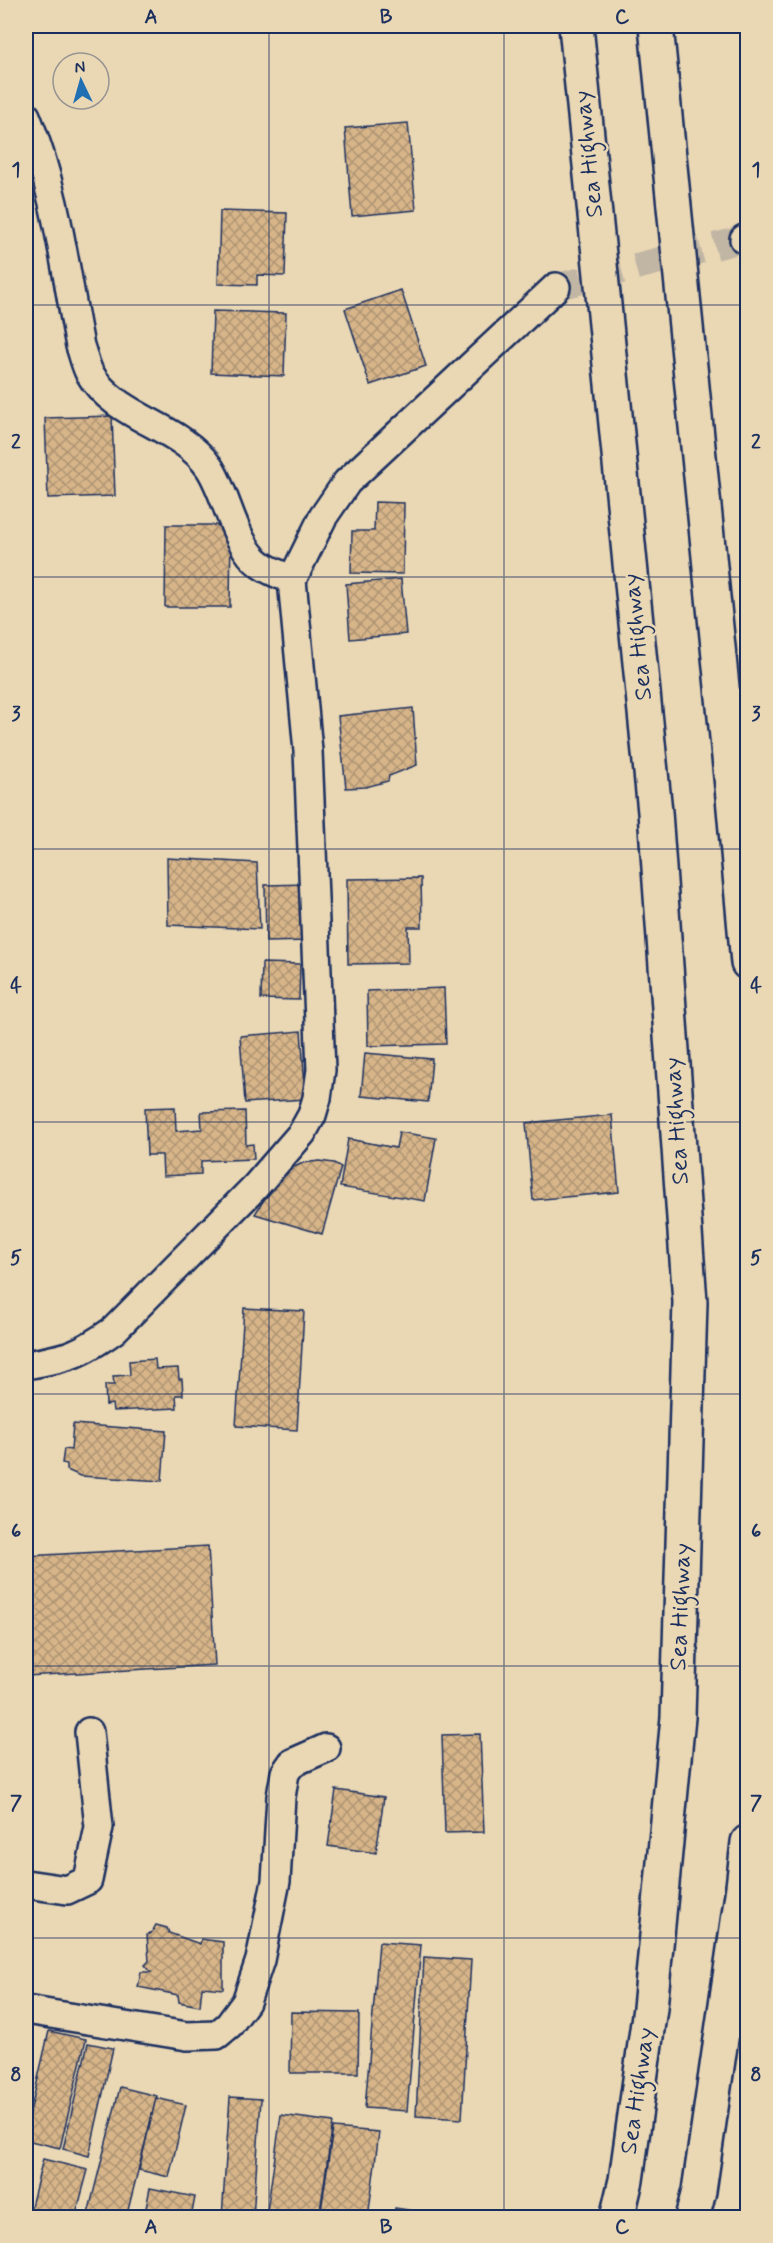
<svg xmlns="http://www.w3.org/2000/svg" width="773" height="2243" viewBox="0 0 773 2243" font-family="Mynerve,sans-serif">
<defs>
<pattern id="building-cross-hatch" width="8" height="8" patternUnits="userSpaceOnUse" patternTransform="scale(1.5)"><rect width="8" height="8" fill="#d7b589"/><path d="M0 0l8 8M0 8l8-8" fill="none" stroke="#ae9473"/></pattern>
</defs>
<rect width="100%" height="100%" fill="#ead8b5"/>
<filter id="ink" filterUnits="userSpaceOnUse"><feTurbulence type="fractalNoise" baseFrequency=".0167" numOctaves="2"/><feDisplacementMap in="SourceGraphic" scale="12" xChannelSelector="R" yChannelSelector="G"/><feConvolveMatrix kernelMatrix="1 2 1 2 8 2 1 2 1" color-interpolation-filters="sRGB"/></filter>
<g filter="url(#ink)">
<g fill="url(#building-cross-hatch)" stroke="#1b2f5e" stroke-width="1.5">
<polygon points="408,123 416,210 352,216 345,128"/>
<polygon points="220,211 287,213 285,276 257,275 257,285 218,284"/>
<polygon points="401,290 426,366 370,385 345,309"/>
<polygon points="213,311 286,313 284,376 211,373"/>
<polygon points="112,416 115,496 48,498 45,418"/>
<polygon points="375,502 404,503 403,574 351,573 352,531 374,531"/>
<polygon points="166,525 231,525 230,607 165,607"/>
<polygon points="401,579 406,634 350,639 346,584"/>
<polygon points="413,708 417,765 389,776 388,781 366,787 346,788 338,716"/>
<polygon points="167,858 257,863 260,929 168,925"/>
<polygon points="421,878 422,927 408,927 409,963 348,964 347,879"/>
<polygon points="309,884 309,941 266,942 265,885"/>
<polygon points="262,963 300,964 299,1000 261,999"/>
<polygon points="444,988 446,1044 368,1046 367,991"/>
<polygon points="301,1031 306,1099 245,1103 240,1036"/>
<polygon points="365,1053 432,1059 428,1102 361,1096"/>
<polygon points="175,1107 176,1131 202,1129 201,1112 245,1111 246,1145 253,1144 254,1159 201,1161 201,1174 163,1176 162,1155 147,1155 145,1108"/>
<polygon points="612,1115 619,1192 533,1200 526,1123"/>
<polygon points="399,1132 436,1138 425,1201 340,1187 348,1139 396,1148"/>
<polygon points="319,1161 334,1163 341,1167 322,1234 255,1214 270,1190 294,1167 303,1163"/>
<polygon points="244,1308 304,1311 297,1430 236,1426"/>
<polygon points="155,1359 156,1369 178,1368 179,1379 182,1379 183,1395 176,1395 177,1408 113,1411 112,1404 106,1405 105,1385 114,1385 113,1376 130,1375 129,1361"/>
<polygon points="73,1424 166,1431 162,1481 80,1476 67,1470 67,1464 62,1463 64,1449 71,1450"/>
<polygon points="208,1546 215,1665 26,1676 26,1556"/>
<polygon points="480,1734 484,1832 445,1833 442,1735"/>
<polygon points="336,1790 384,1797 376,1853 328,1846"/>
<polygon points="156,1925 167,1928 169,1933 200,1944 201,1939 223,1942 223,1989 202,1987 200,2006 179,2002 178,1995 138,1987 141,1972 151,1972 145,1965 149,1961 147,1935 152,1932"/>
<polygon points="379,1942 421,1945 407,2111 365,2108"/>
<polygon points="424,1957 471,1960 462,2119 416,2116"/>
<polygon points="291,2012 359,2013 358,2073 290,2073"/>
<polygon points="49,2031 86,2039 60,2148 26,2140 26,2130"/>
<polygon points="26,2035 33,2036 26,2070"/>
<polygon points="88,2043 113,2048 89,2156 63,2149"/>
<polygon points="120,2087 157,2096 126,2218 87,2218"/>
<polygon points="230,2097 261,2099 253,2218 222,2218"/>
<polygon points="156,2098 186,2105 169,2177 139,2170"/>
<polygon points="281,2115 333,2122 319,2218 266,2218"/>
<polygon points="333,2128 379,2132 368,2218 320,2218"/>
<polygon points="43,2159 88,2170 75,2218 28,2218"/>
<polygon points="150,2188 195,2197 191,2218 144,2218"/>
<polygon points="395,2208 441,2215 441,2218 393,2218"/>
</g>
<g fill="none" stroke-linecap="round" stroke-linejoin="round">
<polyline stroke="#c1b6a4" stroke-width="27" stroke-dasharray="27 14" stroke-linecap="butt" points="556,287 744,239"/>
<g stroke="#1b2f5e" stroke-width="32">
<g id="street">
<path d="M26 116C56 188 65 269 80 346 83 354 85 364 89 372 115 419 179 424 209 467 227 493 234 545 260 564 269 571 282 575 292 580"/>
<polyline points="744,239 748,239"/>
<path d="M26 1365C67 1358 79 1355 114 1330L255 1187 302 1133 312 1115 317 1098 321 1070 308 751 292 580 323 517 347 482 556 287"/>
<polyline points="26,1884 67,1890 88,1880 99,1827 89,1732"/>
<polyline points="26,2010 187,2036 217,2035 229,2025 246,2002 260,1960 276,1881 281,1797 285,1773 292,1763 326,1748"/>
</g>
</g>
<g stroke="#1b2f5e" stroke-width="38">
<g id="highway">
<polyline points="576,26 655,812 690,1302 678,1717 650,2008 626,2180 617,2218"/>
<polyline points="656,26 733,797 748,963"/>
<polyline points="692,2218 699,2191 743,1887 748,1842"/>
</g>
</g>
<use href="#street" stroke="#ead8b5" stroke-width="27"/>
<use href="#highway" stroke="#ead8b5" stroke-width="33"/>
</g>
</g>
<path fill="none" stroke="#1b2f5e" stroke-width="1.5" stroke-opacity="0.55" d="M269 26V2218M504 26V2218M26 305H748M26 577H748M26 849H748M26 1122H748M26 1394H748M26 1666H748M26 1938H748"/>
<g text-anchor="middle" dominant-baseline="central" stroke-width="5" stroke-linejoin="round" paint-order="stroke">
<g font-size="24" fill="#1b2f5e" stroke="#ead8b5">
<text transform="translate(589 154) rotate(-96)">Sea Highway</text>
<text transform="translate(638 637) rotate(-96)">Sea Highway</text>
<text transform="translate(677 1121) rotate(-94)">Sea Highway</text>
<text transform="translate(681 1607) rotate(-88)">Sea Highway</text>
<text transform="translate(638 2091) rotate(-82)">Sea Highway</text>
</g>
</g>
<rect width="773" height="2243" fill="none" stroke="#ead8b5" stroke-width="66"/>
<g transform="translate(81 81) rotate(355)"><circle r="28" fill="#ead8b5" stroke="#979492" stroke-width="1.5"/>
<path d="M0-4.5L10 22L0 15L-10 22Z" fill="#1f6fb2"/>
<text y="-9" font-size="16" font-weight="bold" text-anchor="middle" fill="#1b2f5e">N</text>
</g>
<rect x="33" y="33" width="707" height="2177" fill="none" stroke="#1b2f5e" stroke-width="2"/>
<g font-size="20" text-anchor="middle" font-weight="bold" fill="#1b2f5e">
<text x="151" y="23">A</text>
<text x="386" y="23">B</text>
<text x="622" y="23">C</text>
<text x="16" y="176">1</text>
<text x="756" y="176">1</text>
<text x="16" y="448">2</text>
<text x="756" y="448">2</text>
<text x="16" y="720">3</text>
<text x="756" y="720">3</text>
<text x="16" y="992">4</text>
<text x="756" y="992">4</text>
<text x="16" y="1264">5</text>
<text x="756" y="1264">5</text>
<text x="16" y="1537">6</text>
<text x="756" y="1537">6</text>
<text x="16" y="1809">7</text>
<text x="756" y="1809">7</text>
<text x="16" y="2081">8</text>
<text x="756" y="2081">8</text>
<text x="151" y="2233">A</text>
<text x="386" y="2233">B</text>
<text x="622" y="2233">C</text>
</g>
</svg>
